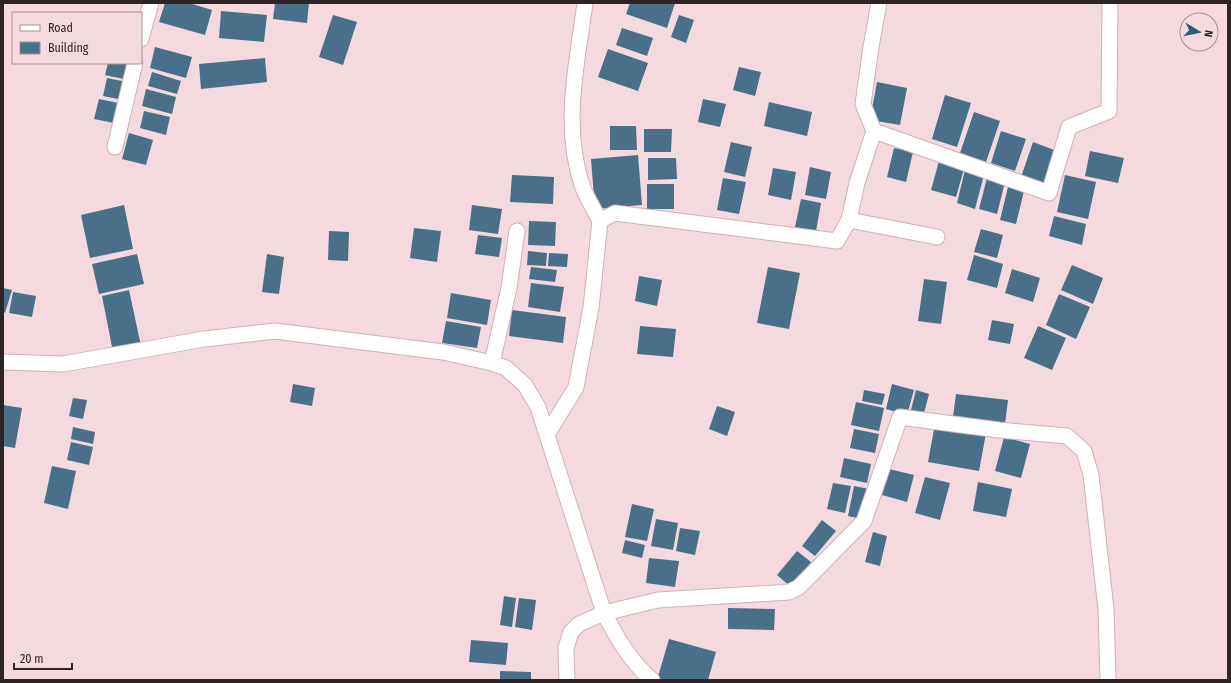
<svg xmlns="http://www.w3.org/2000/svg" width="1231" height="683" viewBox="0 0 1231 683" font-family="'Fira Sans Condensed',sans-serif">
<rect width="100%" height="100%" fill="#f4dade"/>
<g fill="#497088">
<polygon points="165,3 189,3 212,10 205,35 159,22"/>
<polygon points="275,3 309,3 307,23 273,19"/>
<polygon points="630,3 675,3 667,28 626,14"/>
<polygon points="221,11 267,15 264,42 219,38"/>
<polygon points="333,15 357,22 343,65 319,57"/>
<polygon points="679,15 694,20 686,43 671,37"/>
<polygon points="622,28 653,38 647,56 616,45"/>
<polygon points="155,47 192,57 186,78 150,68"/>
<polygon points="608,49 648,63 638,91 598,77"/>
<polygon points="265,58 267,82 201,89 199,64"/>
<polygon points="108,63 131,64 128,80 105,75"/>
<polygon points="739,67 761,72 755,96 733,90"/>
<polygon points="152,72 181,81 177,94 148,86"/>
<polygon points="107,78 127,82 123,100 103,96"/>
<polygon points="877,82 907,88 900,125 870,120"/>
<polygon points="146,89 176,97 172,114 142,106"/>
<polygon points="945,95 971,103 957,147 932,139"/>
<polygon points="99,99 123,104 119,124 94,119"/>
<polygon points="703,99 726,104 720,127 698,122"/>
<polygon points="769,102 812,112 807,136 764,126"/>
<polygon points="144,111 170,117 166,135 140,128"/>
<polygon points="974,112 1000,121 986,162 960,153"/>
<polygon points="610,126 636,126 637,150 610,150"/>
<polygon points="644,129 672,129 671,152 644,152"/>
<polygon points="1001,131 1026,139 1015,171 991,163"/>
<polygon points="129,133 153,140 146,165 122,159"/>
<polygon points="731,142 752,147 745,177 724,172"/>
<polygon points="1033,142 1057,151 1046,185 1021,177"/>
<polygon points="894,148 913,152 906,182 887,177"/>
<polygon points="1090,151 1124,158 1118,183 1085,176"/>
<polygon points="638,155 642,205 595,209 591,159"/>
<polygon points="648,158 676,158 677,179 648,180"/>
<polygon points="939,161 964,169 956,197 931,190"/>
<polygon points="810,167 831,172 826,199 805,195"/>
<polygon points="773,168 796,172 791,200 768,195"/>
<polygon points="965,170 984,175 975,209 957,203"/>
<polygon points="512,175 554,177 553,204 510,202"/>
<polygon points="1065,175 1096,182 1088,219 1057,212"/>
<polygon points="723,178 746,182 739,214 717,210"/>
<polygon points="987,178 1005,182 997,214 979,209"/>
<rect x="647" y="184" width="27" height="25"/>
<polygon points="1008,187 1024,191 1016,224 1000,220"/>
<polygon points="801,199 821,203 816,231 795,227"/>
<polygon points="124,205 133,249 90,258 81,215"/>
<polygon points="472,205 502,209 498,234 469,230"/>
<polygon points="1054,216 1086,224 1082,245 1049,236"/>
<polygon points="529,221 556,222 555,246 528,245"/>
<polygon points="414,228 441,231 437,262 410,258"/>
<polygon points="981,229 1003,235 997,258 974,252"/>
<polygon points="329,231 349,232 348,261 328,260"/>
<polygon points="478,235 502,238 499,257 475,254"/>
<polygon points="528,251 547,253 546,266 527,265"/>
<polygon points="549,253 568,254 567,267 548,266"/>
<polygon points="137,254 144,284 99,294 92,264"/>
<polygon points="267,254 284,257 279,294 262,292"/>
<polygon points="974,255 1003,264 997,288 967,280"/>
<polygon points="1072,265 1103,278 1093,304 1061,290"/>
<polygon points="531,267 557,270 555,282 529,279"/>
<polygon points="768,267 800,273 789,329 757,323"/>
<polygon points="1012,269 1040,278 1033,302 1005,293"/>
<polygon points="639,276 662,280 657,306 635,301"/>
<polygon points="924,279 947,282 941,324 918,321"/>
<polygon points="531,283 564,287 560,312 528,307"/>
<polygon points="3,288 12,290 5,313 3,312"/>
<polygon points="129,290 141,346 113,352 102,296"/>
<polygon points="13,292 36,296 32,317 9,313"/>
<polygon points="451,293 491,300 487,325 447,318"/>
<polygon points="1059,294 1090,307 1076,339 1046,325"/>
<polygon points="512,310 566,317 563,343 509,336"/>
<polygon points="992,320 1014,324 1010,344 988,340"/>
<polygon points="446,321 481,327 477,348 442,343"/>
<polygon points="640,326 676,329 673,357 637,354"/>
<polygon points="1038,326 1066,338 1052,370 1024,358"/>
<polygon points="293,384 315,388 312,406 290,402"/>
<polygon points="892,384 914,390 907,415 886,409"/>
<polygon points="864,390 885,394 882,405 862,401"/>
<polygon points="916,390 929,394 923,417 910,414"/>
<polygon points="956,394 1008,400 1005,424 953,417"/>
<polygon points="73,398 87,400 83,419 69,416"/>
<polygon points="856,402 884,408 879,431 851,425"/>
<polygon points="3,405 22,408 15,448 3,446"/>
<polygon points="717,406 735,412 727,436 709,429"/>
<polygon points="935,424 986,433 979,471 928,462"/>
<polygon points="73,427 95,432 93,444 71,439"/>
<polygon points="854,429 879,434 875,453 850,448"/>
<polygon points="1004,437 1030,444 1021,478 995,471"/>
<polygon points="71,442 93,447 89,465 67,460"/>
<polygon points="844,458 871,464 867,483 840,477"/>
<polygon points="52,466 76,471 68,509 44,503"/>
<polygon points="889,469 914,475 907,502 882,495"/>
<polygon points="925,477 950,483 940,520 915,513"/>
<polygon points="978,482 1012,489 1006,517 973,511"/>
<polygon points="833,483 851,486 845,513 827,509"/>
<polygon points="854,486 869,489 862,519 848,516"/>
<polygon points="632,504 654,509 647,541 625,537"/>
<polygon points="656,519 678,523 673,550 651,546"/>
<polygon points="822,520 836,531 815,556 802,546"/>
<polygon points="680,528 700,531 695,555 676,551"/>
<polygon points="873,532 887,536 880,566 865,562"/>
<polygon points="625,540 645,545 642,558 622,553"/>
<polygon points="797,551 811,562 791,587 777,575"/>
<polygon points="649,558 679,561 675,587 646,583"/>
<polygon points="504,596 516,598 512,627 500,625"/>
<polygon points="519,598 536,600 532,630 515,627"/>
<polygon points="728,608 775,609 774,630 728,629"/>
<polygon points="669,639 716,652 708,680 657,680"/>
<polygon points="471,640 508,643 506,665 469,662"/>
<polygon points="500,671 531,672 531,680 500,680"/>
</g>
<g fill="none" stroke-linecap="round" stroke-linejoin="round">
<g stroke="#cbb2b6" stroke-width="17">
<g id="street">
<path d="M585 3C577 64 562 125 582 185 586 197 594 209 600 221"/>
<polyline points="141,39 151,3"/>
<polyline points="874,131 863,104 871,47 879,3"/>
<polyline points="115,147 135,63"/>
<polyline points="849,220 937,237"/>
<path d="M3 362 63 364 204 339 275 331 443 352 492 363 506 368 525 385 538 407 604 613C617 638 630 661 652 680"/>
<polyline points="492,363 509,288 517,231"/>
<polyline points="548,433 576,387 591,308 600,221 615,213 837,241 849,220 857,183 874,131 1049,193 1069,127 1109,111 1110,3"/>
<polyline points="567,680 566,648 571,632 579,624 604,613 658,600 789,592 799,587 864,521 900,417 999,430 1067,436 1084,451 1091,475 1106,609 1108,680"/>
</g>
</g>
<use href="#street" stroke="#fff" stroke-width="15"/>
</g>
<rect width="1231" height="683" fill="none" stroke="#2e2426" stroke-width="8"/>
<rect x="12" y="12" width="130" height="52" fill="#f4dade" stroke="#a59194"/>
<rect x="20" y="25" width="20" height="6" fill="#ffffff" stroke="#a59194"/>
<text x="48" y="32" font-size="12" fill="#2e2426">Road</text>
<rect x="20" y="42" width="20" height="12" fill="#497088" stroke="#a59194"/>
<text x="48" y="52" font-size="12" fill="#2e2426">Building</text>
<g transform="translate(1199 32) rotate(100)"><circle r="19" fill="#f4dade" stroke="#a59194"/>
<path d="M0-3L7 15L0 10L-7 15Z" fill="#2b5d7b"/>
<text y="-6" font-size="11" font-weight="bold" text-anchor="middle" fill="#2e2426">N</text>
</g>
<path d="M14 663v6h58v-6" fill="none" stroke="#2e2426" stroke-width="2"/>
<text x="20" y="663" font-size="12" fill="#2e2426" stroke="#f4dade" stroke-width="3" paint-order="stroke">20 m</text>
</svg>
